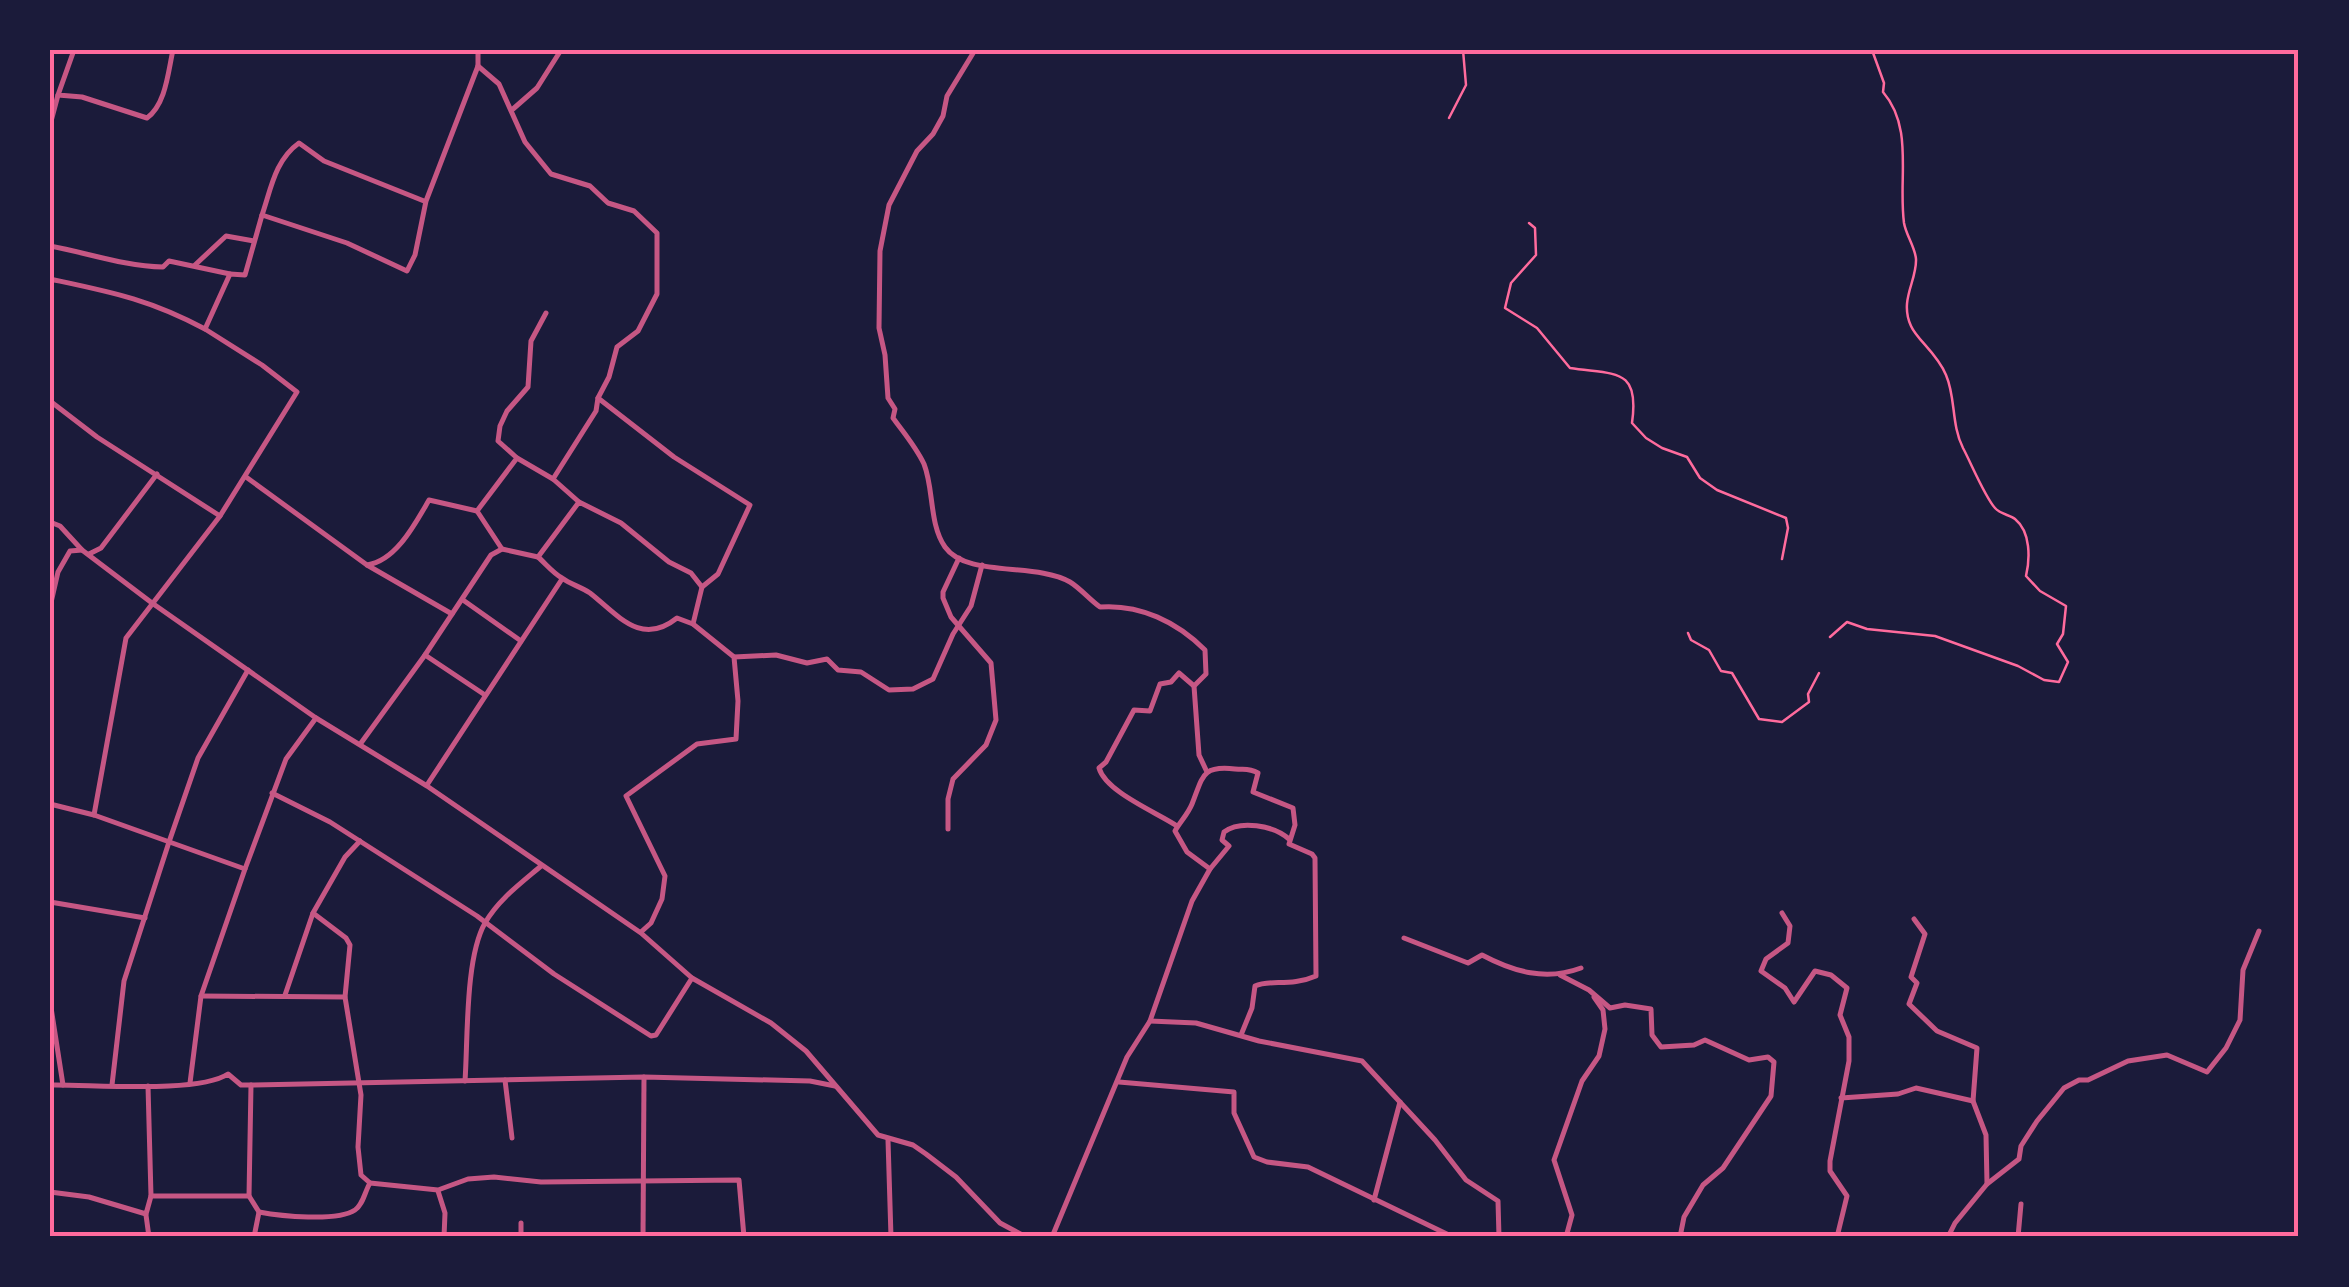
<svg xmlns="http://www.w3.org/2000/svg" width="2349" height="1287" viewBox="0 0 2349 1287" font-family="'Open Sans',sans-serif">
<rect width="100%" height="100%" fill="#1b1b3a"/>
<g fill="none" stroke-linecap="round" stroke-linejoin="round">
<g stroke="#ff6b9d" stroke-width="2.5">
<polyline points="1449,118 1466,85 1463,50"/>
<path d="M1529 223 1535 228 1536 255 1511 283 1505 308 1537 328 1570 368C1615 375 1640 367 1632 423L1646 438 1662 448 1687 457 1700 478 1717 490 1786 518 1788 528 1782 559"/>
<polyline points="1688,633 1691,640 1709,650 1721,671 1732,673 1759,719 1782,722 1809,702 1808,694 1819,673"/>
<path d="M1830 637 1847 622 1867 629 1935 636 2018 666 2044 680 2059 682 2068 662 2057 644 2063 634 2066 606 2040 591 2026 576C2030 559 2031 532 2015 519 2010 515 2000 514 1995 508 1985 497 1971 463 1963 448 1951 424 1956 398 1946 375 1937 353 1917 340 1911 326 1899 300 1917 281 1916 259 1915 247 1906 235 1904 223 1898 178 1914 128 1883 92L1884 83 1872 50"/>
</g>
<g stroke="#c65784" stroke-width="5">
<path d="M74 50 58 95 82 97 147 118C166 104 168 72 173 50"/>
<path d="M975 50 947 96 943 116 933 134 917 151 889 205 880 251 879 328 885 355 888 398 895 409 893 418C904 433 916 447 924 464 934 489 929 524 945 547 967 578 1035 562 1070 582 1080 588 1090 600 1100 607 1140 604 1177 622 1205 650L1206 674 1194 686 1199 755 1207 772"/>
<polyline points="478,66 499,84 525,142 551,174 590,186 608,203 634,211 657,233 657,294 638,331 617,347 609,377 598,398 596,411 553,479 579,502"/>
<polyline points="513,109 537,88 561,50"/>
<polyline points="50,125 58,95"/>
<path d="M262 215C271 189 275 160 299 143L324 161 424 201"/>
<path d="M50 246C88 253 124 266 163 267L169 261 230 274"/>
<polyline points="195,265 226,236 254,241"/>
<path d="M50 279C111 292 149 299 205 329"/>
<polyline points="598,398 674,457 750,505 718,574 702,587"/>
<polyline points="50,401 97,437 220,516"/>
<polyline points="517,458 553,479"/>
<polyline points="246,477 367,565 452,614"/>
<polyline points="477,511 502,549"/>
<polyline points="50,522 60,526 82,550 152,603 316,718 427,786 641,933 692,978 771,1023 806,1051 878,1135 913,1145 926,1154 956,1177 1000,1223 1026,1237"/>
<polyline points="89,554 101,548 157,474"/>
<path d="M538 557C546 564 553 573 562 578 570 584 581 587 590 593 618 615 641 647 677 618L693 624"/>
<path d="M367 565C396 561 415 524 429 500L477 511 517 458 498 441 500 426 507 411 528 387 531 341 546 313"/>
<polyline points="463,600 521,641"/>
<polyline points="50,607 58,572 70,551 82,550"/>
<polyline points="425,655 485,695"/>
<polyline points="734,657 776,655 807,663 827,659 838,670 861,672 889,690 913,689 933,679 953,634 971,606 982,565"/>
<polyline points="361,743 425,655 491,555 502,549 538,557 579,502 621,523 669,562 691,573 702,587 693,624 734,657 738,701 736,739 697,744 626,796 665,876 662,899 651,923 641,932"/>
<polyline points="427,785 562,579"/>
<polyline points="272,793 330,822 477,916 554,974 651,1036 656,1035 692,978"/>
<polyline points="50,804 94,815 245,869"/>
<polyline points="94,815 126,638 220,516 297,392 262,365 205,329 230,274 245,275 262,215 347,243 407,271 415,255 426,201 478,66 478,50"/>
<path d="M1177 826C1156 812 1106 792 1099 768L1106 762 1134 710 1150 711 1160 684 1171 682 1179 673 1194 686"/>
<polyline points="948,829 948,799 953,779 986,745 996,720 991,663 951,617 943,598 943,592 959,558"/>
<polyline points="360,841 345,857 313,913 346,938 350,945 345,997 361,1095 358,1147 361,1175 370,1183"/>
<path d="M1210 869 1187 852 1175 831C1180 822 1188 814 1192 804 1203 777 1201 765 1235 769 1245 770 1249 768 1258 773L1253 792 1293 808 1295 825 1289 844 1312 854 1315 858 1316 976C1291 987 1270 979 1255 986L1252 1008 1241 1035"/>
<polyline points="50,902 145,918"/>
<polyline points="1782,913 1790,926 1788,943 1766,959 1761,971 1785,988 1794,1002 1815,971 1831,975 1847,988 1840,1015 1849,1037 1849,1061 1830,1161 1830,1171 1847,1196 1837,1237"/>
<polyline points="1914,919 1925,934 1911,977 1917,983 1909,1004 1937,1031 1977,1048 1973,1101 1986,1135 1987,1184 1955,1223 1948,1237"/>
<path d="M1404 938 1468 963 1482 955C1514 972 1546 981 1581 968"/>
<polyline points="1560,975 1589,990 1610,1008 1625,1005 1651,1009 1652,1035 1661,1047 1694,1045 1705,1040 1749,1060 1768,1057 1774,1062 1771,1096 1723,1168 1703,1185 1684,1217 1680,1237"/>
<polyline points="285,995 313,913"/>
<polyline points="201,996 345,997"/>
<polyline points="50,1001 63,1085"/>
<polyline points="1150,1021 1196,1023 1259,1041 1362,1061 1435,1140 1466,1180 1498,1201 1499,1237"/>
<polyline points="505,1080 512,1138"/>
<path d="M465 1081C468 1039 465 958 485 923 498 900 521 883 541 866"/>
<polyline points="1119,1082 1234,1092 1234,1113 1254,1157 1267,1162 1308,1167 1453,1237"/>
<polyline points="190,1083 201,996 245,869 286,759 316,718"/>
<path d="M50 1085C90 1084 198 1094 228 1074L241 1085H251L644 1077 810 1081 835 1086"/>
<polyline points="112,1085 124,981 169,842 198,758 248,670"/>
<polyline points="148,1086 151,1196"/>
<polyline points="1841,1098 1898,1094 1916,1088 1973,1101"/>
<polyline points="888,1140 891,1237"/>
<polyline points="1987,1184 2019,1159 2021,1146 2037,1121 2064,1088 2079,1080 2088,1080 2128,1061 2167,1055 2207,1072 2226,1048 2240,1020 2243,970 2259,931"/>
<polyline points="438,1191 445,1213 444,1237"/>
<polyline points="50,1192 89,1197 146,1214 151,1196 249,1196 259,1212 254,1237"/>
<polyline points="249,1196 251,1085"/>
<polyline points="1374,1200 1400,1102"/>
<path d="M259 1212C280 1216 337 1222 355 1210 363 1205 365 1191 370 1183L438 1190 468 1179 494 1177 541 1182 739 1180 744 1237"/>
<polyline points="146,1215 149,1237"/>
<polyline points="521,1223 521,1237"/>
<polyline points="643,1237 644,1077"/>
<path d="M1052 1237 1127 1057 1150 1021 1192 901 1210 869 1229 846 1222 840 1224 832C1240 820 1273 825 1289 839"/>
<polyline points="1566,1237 1572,1215 1554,1160 1582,1081 1599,1056 1605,1029 1603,1010 1594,997"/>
<polyline points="2018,1237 2021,1204"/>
</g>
</g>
<rect width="2349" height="1287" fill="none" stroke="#1b1b3a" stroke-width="105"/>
<rect x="52" y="52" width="2244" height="1182" fill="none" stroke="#ff6b9d" stroke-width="4"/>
</svg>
